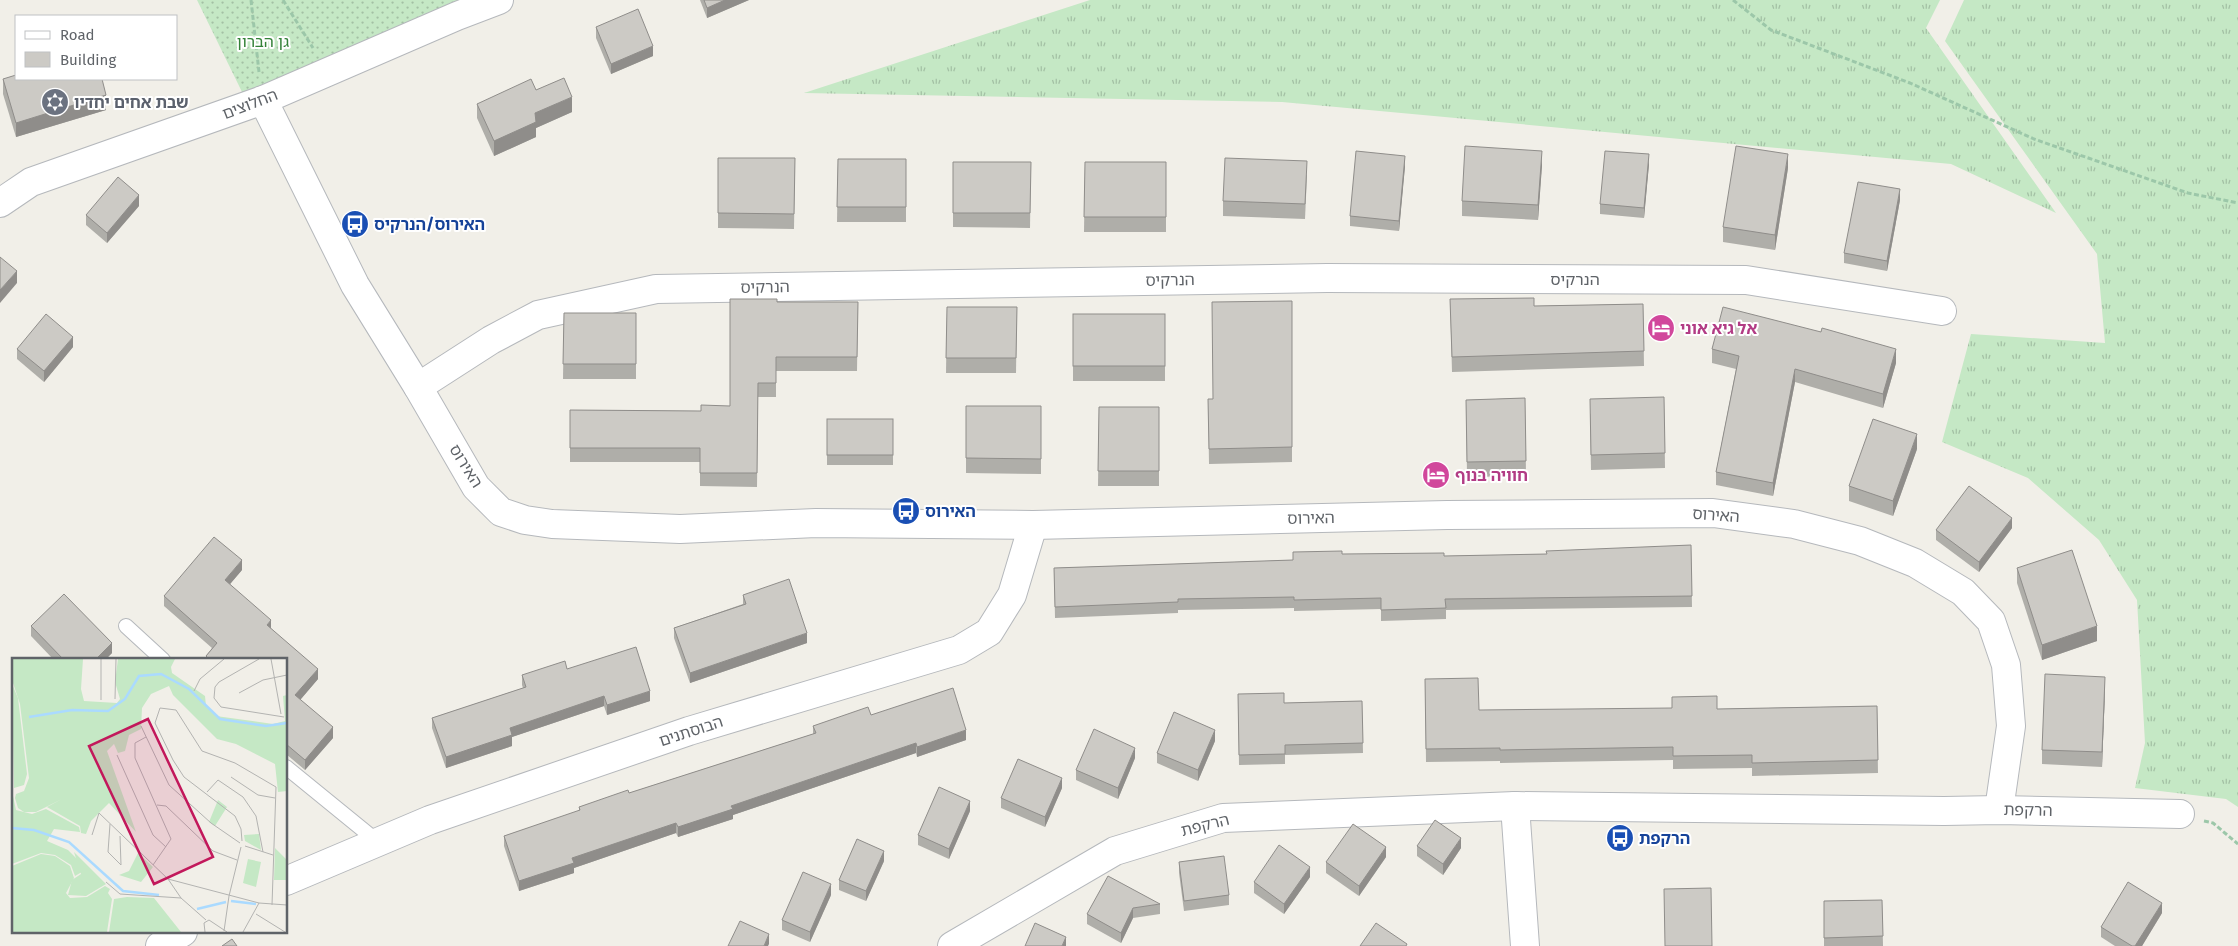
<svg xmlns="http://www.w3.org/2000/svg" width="2238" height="946" viewBox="0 0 2238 946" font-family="'Fira Sans','Noto Sans Hebrew',sans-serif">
<defs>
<pattern id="grass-tufts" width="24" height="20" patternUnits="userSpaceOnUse" patternTransform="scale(1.25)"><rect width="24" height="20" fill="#c5e8c5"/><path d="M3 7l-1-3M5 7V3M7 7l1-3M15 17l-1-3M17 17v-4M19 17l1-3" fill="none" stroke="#a3c0a4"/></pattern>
<pattern id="garden-dots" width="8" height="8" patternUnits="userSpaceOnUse" patternTransform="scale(1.25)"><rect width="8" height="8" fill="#c5e8c5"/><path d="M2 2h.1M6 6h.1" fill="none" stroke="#a3c0a4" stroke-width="1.8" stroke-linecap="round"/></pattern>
</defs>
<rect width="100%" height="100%" fill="#f1efe8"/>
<g fill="url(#grass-tufts)">
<polygon points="1090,0 1940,0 1926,28 2056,213 1951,164 1282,102 804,93"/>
<polygon points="1964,0 2238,0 2238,807 2226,799 2135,788 2145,743 2137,600 2099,540 2028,478 1942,442 1971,334 2105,343 2097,254 1945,41"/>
</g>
<polygon fill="url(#garden-dots)" points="197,0 469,0 243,94"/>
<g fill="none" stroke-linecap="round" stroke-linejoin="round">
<g stroke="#b5b8bc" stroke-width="16">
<g id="service">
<polyline points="126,626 163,660"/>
<polyline points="286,767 378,842"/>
</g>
</g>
<g stroke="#b5b8bc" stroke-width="30">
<g id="minor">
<polyline points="263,100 355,285 418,387 476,487 501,512 525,520 552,524 680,529 816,523 1033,525 1447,515 1713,513 1794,524 1860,541 1915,563 1963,592 1991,621 2006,665 2011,726 1999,810"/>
<polyline points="0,203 31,182 263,100 457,16 499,0"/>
<polyline points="418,387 491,340 538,315 656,289 1327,278 1746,280 1942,311"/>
<polyline points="1515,806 1525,946"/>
<polyline points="286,881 430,820 689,731 959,650 989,632 1012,595 1033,525"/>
<polyline points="160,946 183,932"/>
<polyline points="952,946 1115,851 1223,818 1515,806 1944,811 1999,810 2180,814"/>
</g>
</g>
<g stroke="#9cc7a9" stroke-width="3" stroke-dasharray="5 2.5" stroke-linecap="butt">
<polyline points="251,0 259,72"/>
<polyline points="283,0 313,48"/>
<polyline points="1733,0 1771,30 1910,83 2034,139 2188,193 2238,203"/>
<polyline points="2204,821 2213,823 2238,844"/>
</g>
<use href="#service" stroke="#fff" stroke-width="14"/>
<use href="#minor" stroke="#fff" stroke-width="28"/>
</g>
<g fill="#afaea9">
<polygon points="700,0 749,0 707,18"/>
<polygon points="596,27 653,56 611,74 596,38"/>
<polygon points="3,79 106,110 16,137 3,94"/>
<polygon points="536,90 572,112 536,128 536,137 494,156 477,118 477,104"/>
<polygon points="718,158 795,158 794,229 718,228"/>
<polygon points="838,159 906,159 906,222 837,222"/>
<polygon points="953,162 1031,162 1030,228 953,227"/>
<polygon points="1085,162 1166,162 1166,232 1084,232"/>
<polygon points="1649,164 1644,218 1600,214 1600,204"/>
<polygon points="1542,165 1538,220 1462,216 1462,201"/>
<polygon points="1405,166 1399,231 1350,226 1350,216"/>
<polygon points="1788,168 1775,250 1723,242 1723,227"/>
<polygon points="1307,175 1305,219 1223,216 1223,201"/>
<polygon points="1900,200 1887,271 1844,263 1844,253"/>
<polygon points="139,206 107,243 86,225 86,215"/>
<polygon points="1450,299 1534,306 1643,304 1644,366 1452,372"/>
<polygon points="1292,301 1292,462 1209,464 1208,399 1213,399"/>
<polygon points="777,302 858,302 857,371 776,371 776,397 758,397 757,487 700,486 700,462 570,462 570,410 701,411 730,406"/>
<polygon points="947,307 1017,307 1016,373 946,373"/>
<polygon points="564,313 636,313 636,379 563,379"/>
<rect x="1073" y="314" width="92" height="67"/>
<polygon points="73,347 44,382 17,359 17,349"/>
<polygon points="1712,349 1896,363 1883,408 1795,382 1773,496 1716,485 1716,472 1736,369 1712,363"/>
<polygon points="1664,397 1665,468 1591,470 1590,414"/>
<polygon points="1525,398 1526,476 1467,477 1466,400"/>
<polygon points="966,406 1041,406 1041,474 966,473"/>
<polygon points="1099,407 1159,407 1159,486 1098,486"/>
<rect x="827" y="419" width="66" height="46"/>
<polygon points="1917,449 1893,516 1849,501 1849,486"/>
<polygon points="2012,528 1979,572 1936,540 1936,530"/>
<polygon points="1691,545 1692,607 1446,610 1446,619 1381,621 1381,609 1294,611 1294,608 1178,610 1178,613 1055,618 1054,568 1293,560 1342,554 1444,556 1547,554"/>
<polygon points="2017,568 2097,641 2042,660 2017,583"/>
<polygon points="242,570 230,584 318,679 300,700 333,738 305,770 286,754 286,660 206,660 206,656 212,648 164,606 164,596"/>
<polygon points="743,595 807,643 690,683 674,638 674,628 743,604"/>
<polygon points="31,626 112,653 105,660 54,660 31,636"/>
<polygon points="567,669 650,701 607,715 604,706 512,737 512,746 446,768 432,728 432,718 523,688 522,685 522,675"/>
<polygon points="1425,679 1479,710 1717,709 1877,706 1878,773 1752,776 1752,768 1673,769 1673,760 1500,763 1500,761 1426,762"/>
<polygon points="2105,691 2102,767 2042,764 2042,750"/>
<polygon points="1238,694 1284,703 1362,701 1363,753 1285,755 1285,764 1239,765"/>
<polygon points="871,715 966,740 917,757 916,753 733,815 733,819 678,837 676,833 574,868 574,873 519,891 504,846 504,836 579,811 579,807 629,793 813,734 813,726"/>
<polygon points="1215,741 1198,781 1157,763 1157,753"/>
<polygon points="1135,758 1118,799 1076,780 1076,770"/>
<polygon points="1062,788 1045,827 1001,808 1001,798"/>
<polygon points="970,811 949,859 918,845 918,835"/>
<polygon points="1417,846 1461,848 1443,875 1417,856"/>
<polygon points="1386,857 1359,896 1326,873 1326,862"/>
<polygon points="884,861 866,901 839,890 839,880"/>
<polygon points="1179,862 1229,895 1229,905 1184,911 1179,873"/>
<polygon points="1310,877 1284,914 1254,893 1254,882"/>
<polygon points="831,895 810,942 782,930 782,920"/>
<polygon points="1882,900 1883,946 1824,946 1824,901"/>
<polygon points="1160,904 1160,914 1133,918 1121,943 1087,924 1087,914"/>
<polygon points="2162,913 2142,946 2115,946 2101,937 2101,927"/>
</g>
<g fill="#8f8d8a">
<polygon points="725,0 749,0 707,18 707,8"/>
<polygon points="653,46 653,56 611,74 611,64"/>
<polygon points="106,95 106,110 16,137 16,123"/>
<polygon points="572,97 572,112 536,128 536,137 494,156 494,141 535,113"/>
<polygon points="1542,151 1542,165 1538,220 1538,205"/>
<polygon points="1649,154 1649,164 1644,218 1644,208"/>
<polygon points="1788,154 1788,168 1775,250 1775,235"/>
<polygon points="1405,156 1405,166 1399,231 1399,221"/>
<polygon points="1900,189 1900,200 1887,271 1887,261"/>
<polygon points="139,195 139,206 107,243 107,233"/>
<polygon points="17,271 17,283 0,303 0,290"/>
<polygon points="73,337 73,347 44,382 44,371"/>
<polygon points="1896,349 1896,363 1883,408 1883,394"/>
<polygon points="1795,369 1795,382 1773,496 1773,483"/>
<polygon points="1917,434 1917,449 1893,516 1893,501"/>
<polygon points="2012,518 2012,528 1979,572 1979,562"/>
<polygon points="242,560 242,570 225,590 225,580"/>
<polygon points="271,620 271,630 267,625"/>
<polygon points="2097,626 2097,641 2042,660 2042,645"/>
<polygon points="807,633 807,643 690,683 690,673"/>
<polygon points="112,643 112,653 105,660 95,660"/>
<polygon points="318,669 318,679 295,706 295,695"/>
<polygon points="2105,677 2105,691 2102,767 2102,752"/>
<polygon points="650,691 650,701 607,715 607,705"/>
<polygon points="604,696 604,706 512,737 512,746 446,768 446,757 510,728"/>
<polygon points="333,727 333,738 305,770 305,760"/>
<polygon points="966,730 966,740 917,757 917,747"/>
<polygon points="1215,730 1215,741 1198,781 1198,770"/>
<polygon points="916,743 916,753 733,815 733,819 678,837 678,827 731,806"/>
<polygon points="1135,748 1135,758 1118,799 1118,788"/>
<polygon points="1062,778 1062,788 1045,827 1045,817"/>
<polygon points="970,801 970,811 949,859 949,849"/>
<polygon points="676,823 676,833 574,868 574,873 519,891 519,881 572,858"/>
<polygon points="1461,838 1461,848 1443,875 1443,864"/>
<polygon points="1386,847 1386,857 1359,896 1359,886"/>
<polygon points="884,851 884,861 866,901 866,891"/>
<polygon points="1310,867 1310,877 1284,914 1284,904"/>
<polygon points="831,884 831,895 810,942 810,932"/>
<polygon points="2162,903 2162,913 2142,946 2135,946"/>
<polygon points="1133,908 1133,918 1121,943 1121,933"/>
<polygon points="769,934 769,944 768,946 764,946"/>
<polygon points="1066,937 1066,946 1062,946"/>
</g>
<g fill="#cccac5" stroke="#8f8d8a">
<polygon points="704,0 725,0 707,8"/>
<polygon points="638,9 653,46 611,64 596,27"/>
<polygon points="16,75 16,79 102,79 106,95 16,123 3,79"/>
<polygon points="564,78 572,97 535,113 536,122 494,141 477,104 531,79 536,90"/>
<polygon points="1465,146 1542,151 1538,205 1462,201"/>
<polygon points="1736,146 1788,154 1775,235 1723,227"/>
<polygon points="1356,151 1405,156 1399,221 1350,216"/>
<polygon points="1605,151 1649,154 1644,208 1600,204"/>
<polygon points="718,158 795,158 794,214 718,213"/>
<polygon points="1225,158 1307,161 1305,204 1223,201"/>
<polygon points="838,159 906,159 906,207 837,207"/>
<polygon points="953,162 1031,162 1030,213 953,213"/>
<polygon points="1085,162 1166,162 1166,217 1084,217"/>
<polygon points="118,177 139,195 107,233 86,215"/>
<polygon points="1858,182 1900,189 1887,261 1844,253"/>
<polygon points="0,257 17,271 0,290"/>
<polygon points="1534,298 1534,306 1643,304 1644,351 1452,357 1450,299"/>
<polygon points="730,299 777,299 777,302 858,302 857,357 776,357 776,383 758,383 757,473 700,473 700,448 570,448 570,410 701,411 701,405 730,406"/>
<polygon points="1292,301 1292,447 1209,449 1208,399 1213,399 1212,302"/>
<polygon points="947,307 1017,307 1016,358 946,358"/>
<polygon points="1723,307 1821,332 1822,328 1896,349 1883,394 1795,369 1773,483 1716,472 1739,356 1712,349"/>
<polygon points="564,313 636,313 636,364 563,364"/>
<polygon points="46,314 73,337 44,371 17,349"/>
<rect x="1073" y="314" width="92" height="52"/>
<polygon points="1664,397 1665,453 1591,455 1590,399"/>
<polygon points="1525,398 1526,461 1467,462 1466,400"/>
<polygon points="966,406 1041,406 1041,459 966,458"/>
<polygon points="1099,407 1159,407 1159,471 1098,471"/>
<rect x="827" y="419" width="66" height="36"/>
<polygon points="1873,419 1917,434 1893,501 1849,486"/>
<polygon points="1969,486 2012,518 1979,562 1936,530"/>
<polygon points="214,537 242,560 225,580 271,620 267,625 318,669 295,695 333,727 305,760 286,744 286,660 210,660 206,656 217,643 164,596"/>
<polygon points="1691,545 1692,596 1445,599 1446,608 1381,610 1381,598 1294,600 1294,597 1178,599 1178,602 1055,607 1054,568 1293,560 1293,552 1342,551 1342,554 1444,553 1444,556 1547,554 1546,551"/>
<polygon points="2072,550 2097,626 2042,645 2017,568"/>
<polygon points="789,579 807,633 690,673 674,628 746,604 743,595"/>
<polygon points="64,594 112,643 95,660 64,660 31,626"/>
<polygon points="636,647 650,691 607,705 604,696 510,728 512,735 446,757 432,718 526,687 522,675 565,661 567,669"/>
<polygon points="2045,674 2105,677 2102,752 2042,750"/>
<polygon points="1478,678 1479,710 1672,708 1672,697 1717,696 1717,709 1877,706 1878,760 1752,763 1752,755 1673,756 1673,747 1500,750 1500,748 1426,749 1425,679"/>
<polygon points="953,688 966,730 917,747 916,743 731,806 733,809 678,827 676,823 572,858 574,863 519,881 504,836 580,810 579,807 628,790 629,793 816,733 813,726 868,707 871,715"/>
<polygon points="1284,693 1284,703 1362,701 1363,743 1285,745 1285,754 1239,755 1238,694"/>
<polygon points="1174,712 1215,730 1198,770 1157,753"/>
<polygon points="1094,729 1135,748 1118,788 1076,770"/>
<polygon points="1018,759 1062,778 1045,817 1001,798"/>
<polygon points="939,787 970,801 949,849 918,835"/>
<polygon points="1435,820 1461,838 1443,864 1417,846"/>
<polygon points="1353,824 1386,847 1359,886 1326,862"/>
<polygon points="857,839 884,851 866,891 839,880"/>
<polygon points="1279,845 1310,867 1284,904 1254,882"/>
<polygon points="1224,856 1229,895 1184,901 1179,862"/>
<polygon points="803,872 831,884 810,932 782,920"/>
<polygon points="1108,876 1160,904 1133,908 1121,933 1087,914"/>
<polygon points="2128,882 2162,903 2135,946 2132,946 2101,927"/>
<polygon points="1711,888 1712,946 1665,946 1664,889"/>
<polygon points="1882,900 1883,936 1824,938 1824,901"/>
<polygon points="740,921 769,934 764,946 728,946"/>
<polygon points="1035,923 1066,937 1062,946 1025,946"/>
<polygon points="1376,923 1407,944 1406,946 1360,946"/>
<polygon points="232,939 237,946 222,946"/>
</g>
<defs>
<g id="synagogue-disc" transform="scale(1.4375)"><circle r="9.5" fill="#6b7280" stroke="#fff"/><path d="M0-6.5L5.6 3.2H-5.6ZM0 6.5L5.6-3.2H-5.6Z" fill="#fff"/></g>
<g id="bus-disc" transform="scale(1.4375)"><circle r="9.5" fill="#1a4fb4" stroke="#fff"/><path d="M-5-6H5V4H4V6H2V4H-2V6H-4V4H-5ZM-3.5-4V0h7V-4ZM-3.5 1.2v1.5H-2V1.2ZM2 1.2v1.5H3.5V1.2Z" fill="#fff"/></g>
<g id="hotel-disc" transform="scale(1.4375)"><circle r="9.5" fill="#d1479c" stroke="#fff"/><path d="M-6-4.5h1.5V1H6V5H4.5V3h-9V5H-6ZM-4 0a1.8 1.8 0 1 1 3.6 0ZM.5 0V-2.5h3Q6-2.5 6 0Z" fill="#fff"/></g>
</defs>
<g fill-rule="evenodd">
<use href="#synagogue-disc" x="55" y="102"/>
<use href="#bus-disc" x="355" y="224"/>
<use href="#hotel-disc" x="1661" y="328"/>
<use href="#hotel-disc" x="1436" y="475"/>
<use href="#bus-disc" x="906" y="511"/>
<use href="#bus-disc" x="1620" y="838"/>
</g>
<g text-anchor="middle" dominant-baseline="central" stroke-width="4" stroke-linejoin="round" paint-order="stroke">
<g font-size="16" fill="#348238" stroke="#fff">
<text x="263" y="41">גן הברון</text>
</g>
<g font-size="16" font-weight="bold" fill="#5b616d" stroke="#fff" text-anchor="start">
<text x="74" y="102">שבת אחים יחדיו</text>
</g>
<g font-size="16" fill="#5f6368" stroke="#fff">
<text transform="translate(250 104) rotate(-21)">החלוצים</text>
<text x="1575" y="279">הנרקיס</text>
<text transform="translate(1170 280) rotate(-1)">הנרקיס</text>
<text transform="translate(765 287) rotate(-1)">הנרקיס</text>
<text transform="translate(466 466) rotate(58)">האירוס</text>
<text transform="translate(1716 515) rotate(4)">האירוס</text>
<text transform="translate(1311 518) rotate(-1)">האירוס</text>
<text transform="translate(691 731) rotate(-18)">הבוסתנים</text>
<text transform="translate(2028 810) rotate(1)">הרקפת</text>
<text transform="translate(1205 825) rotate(-14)">הרקפת</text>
</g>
<g font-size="16" font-weight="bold" fill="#164399" stroke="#fff" text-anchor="start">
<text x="374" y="224">האירוס/הנרקיס</text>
<text x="925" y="511">האירוס</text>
<text x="1639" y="838">הרקפת</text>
</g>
<g font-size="16" font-weight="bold" fill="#b23c85" stroke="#fff" text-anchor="start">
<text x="1680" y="328">אל גיא אוני</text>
<text x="1455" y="475">חוויה בנוף</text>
</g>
</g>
<g transform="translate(12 658)">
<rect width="275" height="275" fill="#f1efe8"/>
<path d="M0 1H71L69 31 72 43 105 45 108 41 103 24 106 1H163L159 9 160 15 193 38 194 48 204 58 261 66 273 63 271 38 275 37V133L266 134 263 106 224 86 205 81 161 37 157 28 139 36 130 50 129 71 117 77 113 93 106 95 102 86 95 93 124 174 97 145 79 163 74 176 69 175 68 168 35 149 50 141 24 154H12L6 150 3 140 4 136 12 133 17 120 8 46 0 22ZM206 142 215 149 203 168 197 164ZM247 176 249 192 233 183 232 177ZM263 190 275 202V222H262ZM29 196 43 198 58 208 62 220 54 235 58 240 75 239 93 228 98 231 96 235 100 241 95 274H0V208Z" fill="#c5e8c5"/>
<path d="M0 26 6 40 15 116 12 127 2 130ZM0 133 4 152 20 156 34 151 67 169 68 174 42 171 35 183 56 192 75 211 63 218 59 207 43 197 29 195 0 206ZM236 201 249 204 244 229 231 225ZM115 239 142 240 169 274H97L102 241Z" fill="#c5e8c5"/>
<path d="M62 194 94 226 74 238 56 237 60 222 69 216Z" fill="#c5e8c5"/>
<path d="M126 195 141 209 129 224 107 217 117 213Z" fill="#c5e8c5"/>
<path fill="none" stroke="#aadaff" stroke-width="2.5" d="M17 59 60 52 96 53 113 41 127 18 149 16 177 31 208 61 254 68 275 65M0 170 22 172 57 184 111 233 147 237M219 243 244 246M185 251 214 244"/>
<path fill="none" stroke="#b3b3b1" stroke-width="1" d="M247 1 207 24 203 29 202 40 209 49 272 59M259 1 269 56M182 33 188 21 212 1M227 35 251 22 275 17M103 41 104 1M89 42V1M129 68 157 127 199 165 228 185M134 79 123 85V100L159 181 141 207M105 97 141 177 154 189M219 119 246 137 263 140M195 134 206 122 231 139 244 158 251 194M145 147 154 148 201 193 225 202M98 166 96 194 109 207 108 178M80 177 87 155 156 221 247 245 275 247M230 183 229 171 223 158 172 119 161 102 143 65 148 50 164 52 190 93 223 105 264 129 260 247M233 188 261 197M156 221 169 240 194 262M94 224 108 236 169 240M244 256 273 274M212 273 217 238 229 189M193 274 192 265 197 262 215 274M231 274 247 245"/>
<path fill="#c2185b" fill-opacity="0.15" stroke="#c2185b" stroke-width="2.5" d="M136 61 201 199 142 226 77 88Z"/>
<rect width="275" height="275" fill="none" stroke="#5f6368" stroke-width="2.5"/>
</g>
<rect x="15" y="15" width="162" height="65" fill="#ffffff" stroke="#bfc1c3"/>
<rect x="25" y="31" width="25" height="8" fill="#ffffff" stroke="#bfc1c3"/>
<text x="60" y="40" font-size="15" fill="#5f6368">Road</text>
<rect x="25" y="52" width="25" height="15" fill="#cccac5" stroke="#bfc1c3"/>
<text x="60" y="65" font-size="15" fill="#5f6368">Building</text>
</svg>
